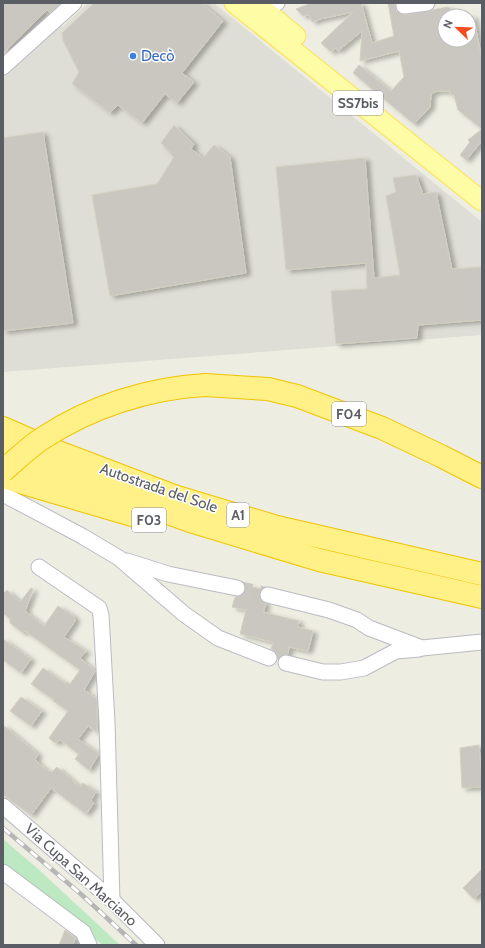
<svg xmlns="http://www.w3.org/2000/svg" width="485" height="948" viewBox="0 0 485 948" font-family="Cabin,sans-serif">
<defs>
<filter id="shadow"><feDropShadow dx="4.5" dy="2.5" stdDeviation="2" flood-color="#0004"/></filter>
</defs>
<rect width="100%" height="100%" fill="#eeede2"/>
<polygon fill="#dfded6" points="3,3 32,3 62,27 88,3 214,3 482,222 482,335 3,372"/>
<polygon fill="#bce8c2" points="3,839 38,869 120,945 103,945 3,867"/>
<g fill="#c9c7bf" stroke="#d4d0c0" filter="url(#shadow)">
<polygon points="3,3 61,3 50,13 47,10 3,53"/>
<polygon points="94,3 201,3 223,21 182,73 194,82 177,103 165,94 142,123 118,105 110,113 72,84 79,72 63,40 62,33"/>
<polygon points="312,3 361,3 372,43 394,36 388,3 395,3 397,11 405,15 448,7 461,16 445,16 445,40 469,40 469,16 473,16 482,59 482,141 466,160 460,155 470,142 468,140 482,129 458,110 454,95 450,95 450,91 437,91 431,94 430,107 414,124 353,73 359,65 391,91 404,77 399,51 360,61 362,31 338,51 336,48 331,52 321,43 353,12 320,19 312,22 309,15 303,16 296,9"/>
<polygon points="174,125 194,144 191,149 203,158 214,145 230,157 246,273 110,296 92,195 157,184 174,157 161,143"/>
<polygon points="43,132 73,323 3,331 3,138"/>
<polygon points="365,158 374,278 400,275 386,196 396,192 393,178 416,175 423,194 436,192 452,269 482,267 482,320 418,325 417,338 336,344 331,291 367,289 366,263 286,270 276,167"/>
<polygon points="245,585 261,589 260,598 266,604 263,612 299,621 298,627 313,631 308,651 289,647 288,654 283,655 278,660 276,653 271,649 273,642 240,634 246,610 232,607 235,597 244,594"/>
<polygon points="31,588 33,589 25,611 44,626 58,606 74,616 75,621 64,637 86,651 80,658 95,671 84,690 97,699 97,732 88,726 78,739 99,754 89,770 75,759 79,754 60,740 55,743 49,738 68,711 53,701 54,700 31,684 43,668 66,684 67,682 70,684 80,670 25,631 23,633 10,623 10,619 3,613 3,594 7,590 20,602"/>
<polygon points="3,639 31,659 21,673 3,660"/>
<polygon points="21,697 42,711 31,726 10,711"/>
<polygon points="3,725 38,754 35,760 48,771 52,772 57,767 80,787 83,783 96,792 91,800 94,803 86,814 51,788 31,815 3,795"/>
<polygon points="479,745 482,787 462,788 460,748"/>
<polygon points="482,869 482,891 474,899 463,888"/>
<polygon points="65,930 75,938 73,945 59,945"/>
</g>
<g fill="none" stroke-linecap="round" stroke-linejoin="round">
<polyline stroke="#c9c9c2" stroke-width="15" stroke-dasharray="15 8" stroke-linecap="butt" points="237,588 268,595"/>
<g stroke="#babbc2" stroke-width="17">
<g id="minor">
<polyline points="404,3 404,6 427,3"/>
<polyline points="257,16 262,8 277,3"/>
<polyline points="3,67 74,3"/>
<polyline points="3,494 82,536 119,558 184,614 218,638 269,658"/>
<polyline points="127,561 168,574 237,588"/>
<polyline points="39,567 99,608 101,615 107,722 112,900"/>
<polyline points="268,595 329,610 357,620 369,628 422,648 482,642"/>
<polyline points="286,663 323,672 341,672 364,668 396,651 419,649"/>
<polyline points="3,806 112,900 157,945"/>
<polyline points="3,872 83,932 89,945"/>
</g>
</g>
<g stroke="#fce24d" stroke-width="21">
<g id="major">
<polyline points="234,3 482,201"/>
<polyline points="256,3 296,36"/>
</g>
</g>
<g stroke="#f0c400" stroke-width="24">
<g id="highway">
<polyline points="205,385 268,389 297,396 382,428 441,456 482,477"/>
<polyline points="3,428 53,450 174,496 277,527 482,574"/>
<polyline points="3,451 30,463 190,521 319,560 482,597"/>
<polyline points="3,477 142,518"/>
</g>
</g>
<use href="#minor" stroke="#fff" stroke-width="15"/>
<use href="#major" stroke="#fffca6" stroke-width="19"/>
<use href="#highway" stroke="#fff088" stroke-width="22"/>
<g stroke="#b6b6b7" stroke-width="4.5">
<polyline id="rail" points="3,828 82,895 136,945"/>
</g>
<use href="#rail" stroke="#fff" stroke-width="3" stroke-dasharray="9" stroke-linecap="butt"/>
<g stroke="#f0c400" stroke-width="24" stroke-linecap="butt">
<path id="highway-bridge" d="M3 471C16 460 29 447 43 438 90 407 149 388 205 385"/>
</g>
<use href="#highway-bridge" stroke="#fff088" stroke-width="22"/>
</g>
<circle fill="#3f7fe0" stroke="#fff" stroke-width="1.5" cx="133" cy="56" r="4"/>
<g text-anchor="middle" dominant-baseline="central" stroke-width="3" stroke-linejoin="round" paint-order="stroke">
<g fill="#fff" stroke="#8c8e92" stroke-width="1">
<rect x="333" y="91" width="50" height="24" rx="3"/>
<rect x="332" y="402" width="34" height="24" rx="3"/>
<rect x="227" y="503" width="22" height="24" rx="3"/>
<rect x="132" y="508" width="34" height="24" rx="3"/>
</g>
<g font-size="14" font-weight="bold" fill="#5a5d64">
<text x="358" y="103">SS7bis</text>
<text x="349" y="414">F04</text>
<text x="238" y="515">A1</text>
<text x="149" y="520">F03</text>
</g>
<g font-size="15" fill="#366cbe" stroke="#fff" text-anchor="start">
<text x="141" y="56">Decò</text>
</g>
<g font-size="15" fill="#5a5d64" stroke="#fff">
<text transform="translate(159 488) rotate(19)">Autostrada del Sole</text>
<text transform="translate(81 875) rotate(42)">Via Cupa San Marciano</text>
</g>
</g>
<rect width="485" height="948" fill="none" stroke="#5a5d64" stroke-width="8"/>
<g transform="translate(457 28) rotate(293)"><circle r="19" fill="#ffffff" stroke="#bdbec1"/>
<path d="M0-3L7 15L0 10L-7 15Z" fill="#f74c1f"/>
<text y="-6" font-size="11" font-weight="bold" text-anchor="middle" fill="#5a5d64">N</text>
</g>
</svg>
